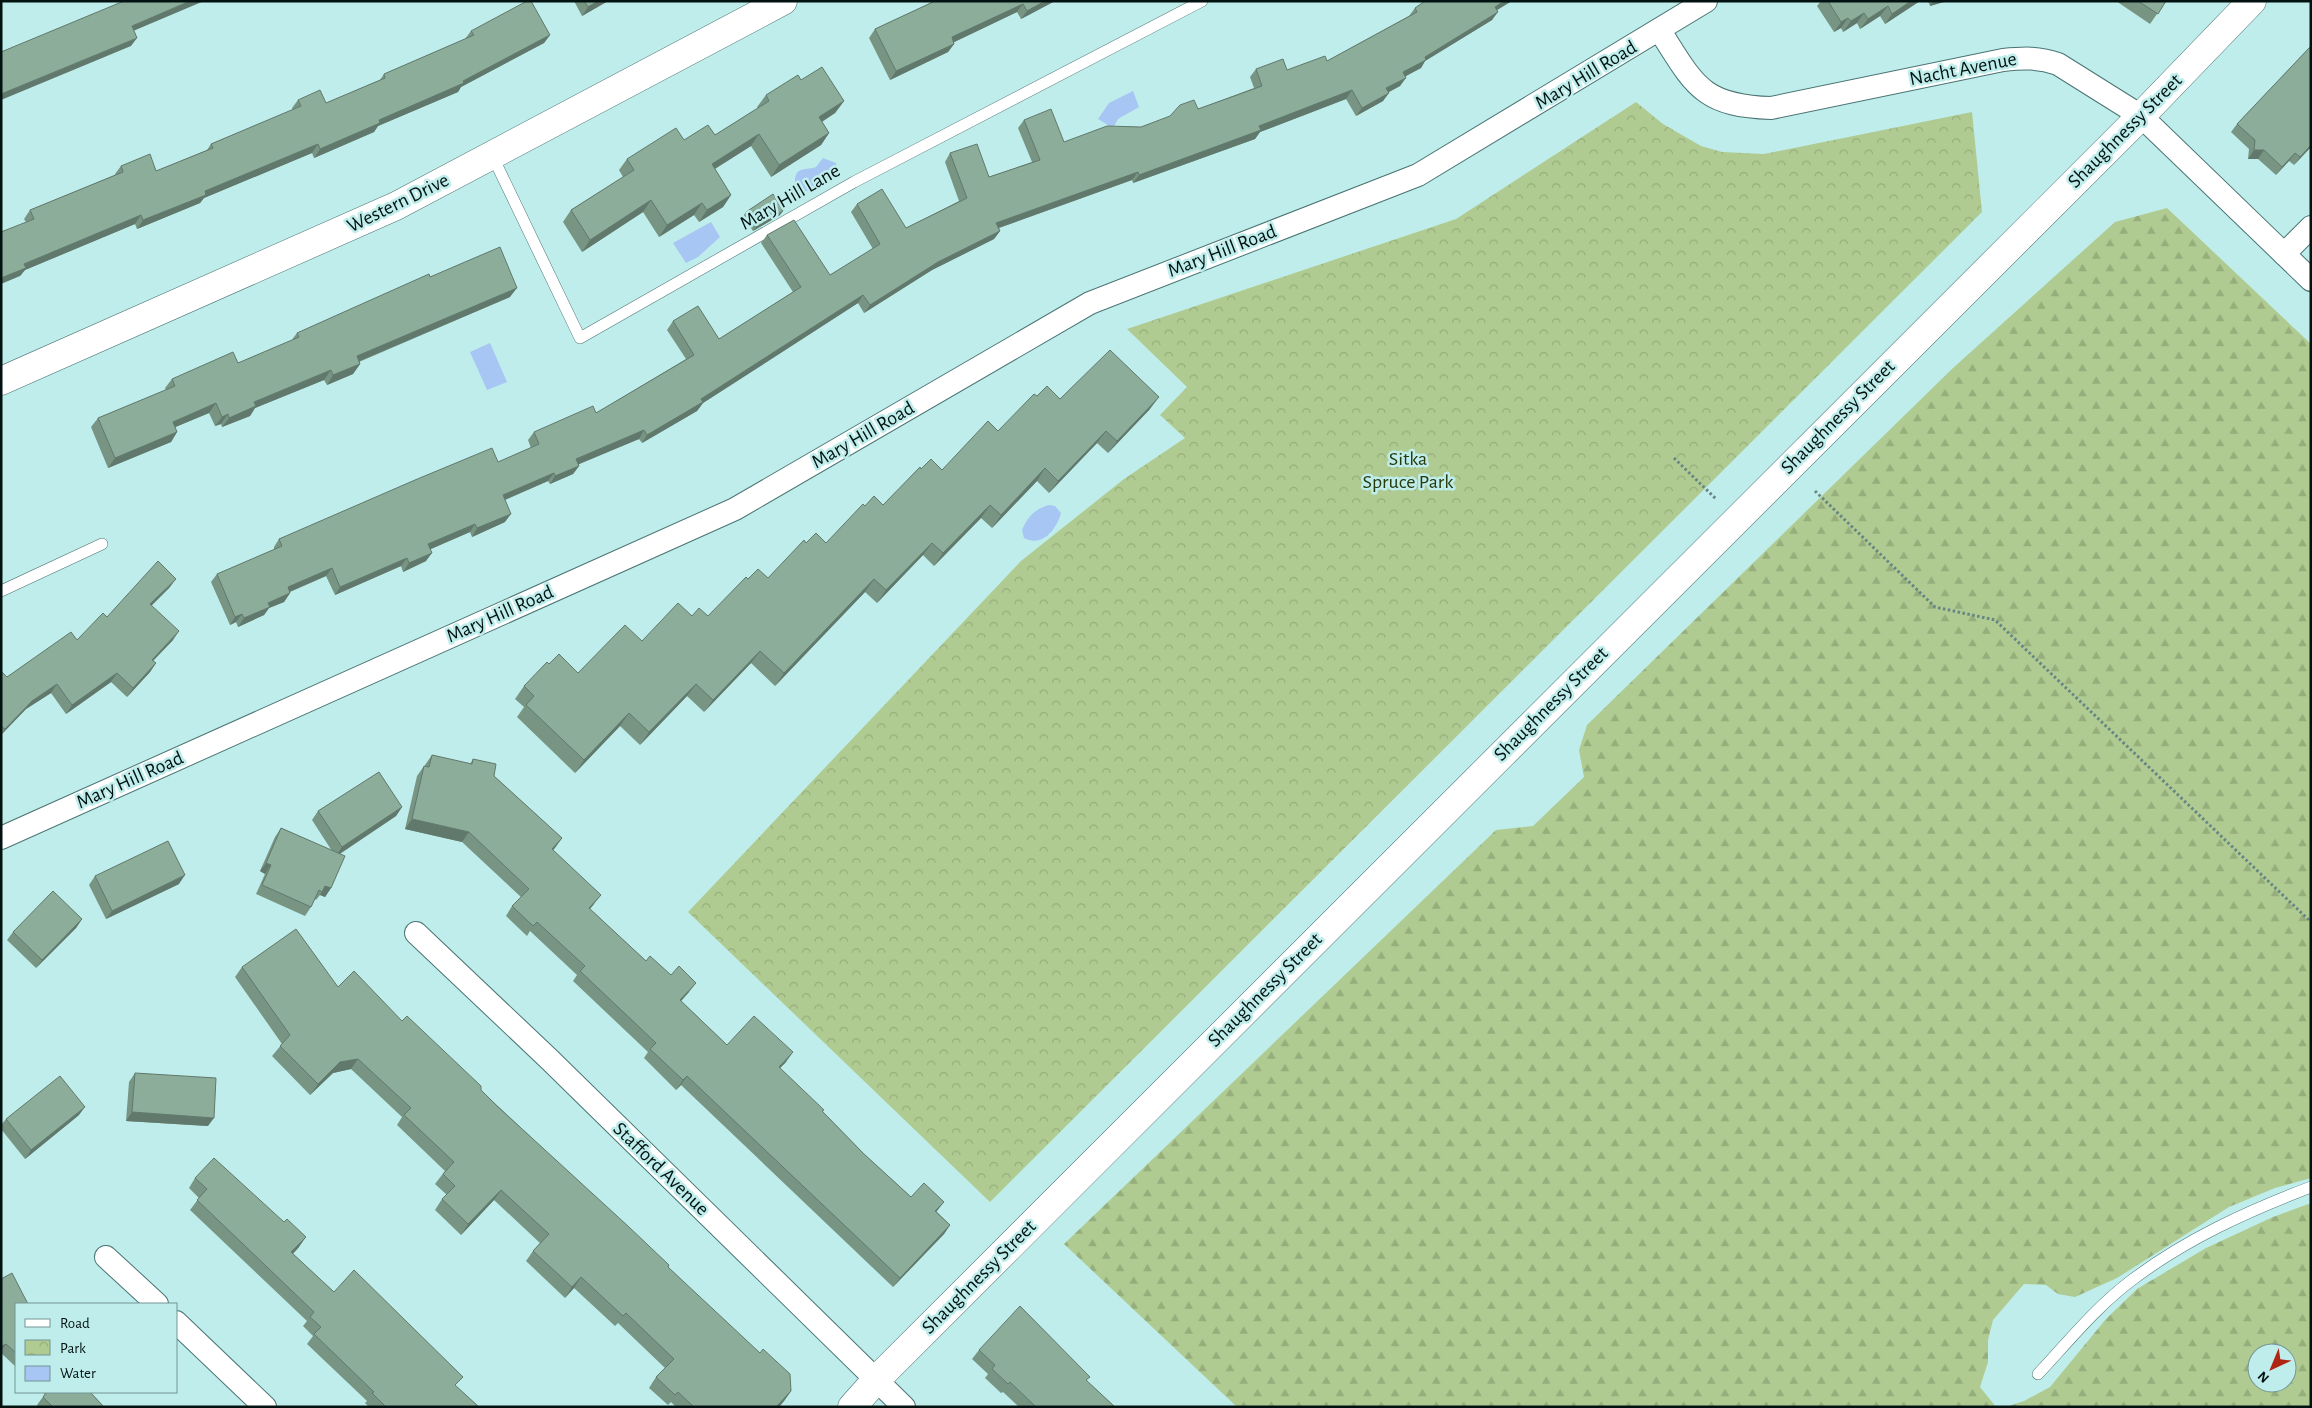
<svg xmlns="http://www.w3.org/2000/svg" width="2312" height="1408" viewBox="0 0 2312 1408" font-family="'Alegreya Sans',sans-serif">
<defs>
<pattern id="forest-firs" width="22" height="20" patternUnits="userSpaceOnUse" patternTransform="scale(1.25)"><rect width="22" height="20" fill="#b0cb91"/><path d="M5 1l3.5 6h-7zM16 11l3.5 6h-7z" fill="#96ad7c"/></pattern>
<pattern id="park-crowns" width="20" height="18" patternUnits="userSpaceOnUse" patternTransform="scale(1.25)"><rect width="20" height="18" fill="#b0cb91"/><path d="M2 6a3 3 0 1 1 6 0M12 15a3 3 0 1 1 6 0" fill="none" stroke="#96ad7c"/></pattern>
</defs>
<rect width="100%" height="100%" fill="#bfedeb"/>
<g fill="url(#forest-firs)" fill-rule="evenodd">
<polygon points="2167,208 2311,344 2311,1178 2275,1188 2229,1207 2117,1278 2075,1297 2058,1294 2046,1285 2024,1284 1993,1320 1988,1340 1988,1362 1980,1387 1996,1407 1237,1407 1064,1244 1496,830 1533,826 1584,777 1579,750 1587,725 1953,368 2115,222"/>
<path d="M2311 1203V1407H2006L2024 1401 2050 1387 2106 1319 2137 1289 2206 1248 2273 1217ZM2257 1353H2287V1383H2257Z"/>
</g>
<polygon fill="url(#park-crowns)" points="1636,102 1663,124 1701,146 1722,152 1764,154 1972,112 1982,212 990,1202 688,912 1021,561 1124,479 1185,438 1160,415 1187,387 1127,329 1456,219"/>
<g fill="#a7c6f4">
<polygon points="1133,91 1139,107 1118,119 1113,128 1098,119 1109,103"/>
<path d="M823 158 836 163 837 171C827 185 810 200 795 185 794 166 803 171 816 167Z"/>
<polygon points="711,222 720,237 698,257 686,263 673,243"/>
<polygon points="490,343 507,382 487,390 470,352"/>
<path d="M1049 505 1055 506 1061 513C1057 528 1043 548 1024 538L1022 530C1028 516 1035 509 1049 505Z"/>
</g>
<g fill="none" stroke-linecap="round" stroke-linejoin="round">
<g stroke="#4a7473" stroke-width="12">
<g id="service">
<polyline points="492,155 580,338 854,182 1202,1"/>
<polyline points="1,591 102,544"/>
<path d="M2038 1374C2068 1342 2097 1306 2132 1280 2186 1239 2248 1211 2311 1187"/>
</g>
</g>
<g stroke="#4a7473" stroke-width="24">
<g id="minor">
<path d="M1660 31C1694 84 1701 106 1771 108L2003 60C2023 58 2039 57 2058 64L2141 116 2311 280"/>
<polyline points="2284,254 2311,227"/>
<polyline points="1,838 735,509 1090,303 1418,175 1706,1"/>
<polyline points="416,933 549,1059 904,1407"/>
<polyline points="106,1257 157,1304"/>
<polyline points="176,1322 265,1407"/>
</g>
</g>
<g stroke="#4a7473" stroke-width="29">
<polyline id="tertiary" points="1,381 396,206 783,1"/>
</g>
<g stroke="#4a7473" stroke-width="29">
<polyline id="secondary" points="852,1407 877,1379 2141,116 2252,1"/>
</g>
<g stroke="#668684" stroke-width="3" stroke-dasharray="2.5 2.5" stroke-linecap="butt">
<polyline points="1674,458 1716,499"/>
<polyline points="1815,491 1935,607 1995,620 2311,922"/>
</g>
<use href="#service" stroke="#fff" stroke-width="11"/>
<use href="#minor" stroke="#fff" stroke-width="22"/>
<use href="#tertiary" stroke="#fff" stroke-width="28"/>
<use href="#secondary" stroke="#fff" stroke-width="28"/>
</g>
<g fill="#789584">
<polygon points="574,1 608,1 582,16"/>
<polygon points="935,1 1055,1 1021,19 1017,12 954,42 954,44 948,52 890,80 869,38 875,29"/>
<polygon points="1821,1 1920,1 1885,24 1880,16 1860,29 1857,23 1843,32 1841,28 1834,32 1817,6"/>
<polygon points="1928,1 1947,1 1930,6"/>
<polygon points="2116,1 2166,1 2150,24"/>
<polygon points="1415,8 1497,10 1492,20 1425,61 1421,68 1405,76 1400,86 1388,92 1383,101 1356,116 1346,99 1260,132 1255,139 1133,183 1132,180 999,228 1000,231 994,239 932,270 864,313 858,303 703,403 697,411 642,443 639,439 578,464 579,466 573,474 550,484 548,481 505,500 505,522 472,537 470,532 430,549 426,561 403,572 401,566 335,595 326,576 290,592 290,593 284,602 269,608 264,615 238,627 236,622 230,625 211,582 217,574 274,550 274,547 279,539 498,462 531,448 528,440 534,432 596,413 686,359 667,330 673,321 719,339 793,292 761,243 767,235 830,275 873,249 851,212 857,204 906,228 959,201 945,162 950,153 989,177 1032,162 1018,128 1024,120 1064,142 1141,127 1198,109 1254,88 1250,77 1256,69 1287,70 1327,61 1409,16"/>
<polygon points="471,31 550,35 544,43 461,87 458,92 378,126 374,132 314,158 312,153 204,198 200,203 137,229 135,224 25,270 20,276 26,222 24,219 30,210 115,175 115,174 121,166 156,171 207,150 211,144 293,110 292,108 298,100 326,103 380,80 384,74 465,39"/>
<polygon points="2311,46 2311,147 2294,165 2289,161 2276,175 2258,159 2248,159 2249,149 2231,132 2237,124"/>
<polygon points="801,80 844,101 835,113 822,122 829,133 821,145 771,177 751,146 715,169 731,195 723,207 699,222 694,215 659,237 643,212 582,252 563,222 571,210 623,177 619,170 627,159 684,140 715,135 758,108 757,107 766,95"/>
<polygon points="746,212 780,215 753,231 743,216"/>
<polygon points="430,277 510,297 359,362 360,364 353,374 327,385 324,380 255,408 250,416 222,427 221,424 215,426 209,413 175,427 177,432 171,442 108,468 91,427 98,418 166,390 165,388 172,379 238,363 291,341 297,333"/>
<polygon points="1037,396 1150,409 1108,453 1097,443 1049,493 1037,481 992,528 981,518 934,566 923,555 877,603 865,592 775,686 751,663 704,712 687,696 640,745 620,726 575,773 517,717 524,707 515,699 524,686 549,664 578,673 692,616 708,616 748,579 768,578 806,543 826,543 865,506 883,505 921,469 942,470 998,431"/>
<polygon points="170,587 151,606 173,640 153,661 156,663 150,672 127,697 111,682 66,714 51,693 26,709 1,735 1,671 7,677 77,640 107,617"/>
<polygon points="432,755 470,764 473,759 494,776 562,838 553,850 594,904 590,909 646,961 689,992 681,1001 727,1045 786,1062 780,1068 864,1154 911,1197 937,1212 950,1225 944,1234 893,1287 681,1085 676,1090 644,1058 648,1052 573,981 577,975 530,931 527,936 506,916 512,906 521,897 462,842 405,829 417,776 424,766 425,767 425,765"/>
<polygon points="402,807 396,816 340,854 331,888 325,897 320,895 316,900 315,899 311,907 305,916 256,894 265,874 260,871 275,837 281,828 332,851 312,820 318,811"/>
<polygon points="95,876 179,884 106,919 89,885"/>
<polygon points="82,919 76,928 36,968 7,940 13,932"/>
<polygon points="242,967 338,987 402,1021 481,1090 668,1267 791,1391 784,1401 779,1407 676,1407 671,1402 668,1405 649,1388 656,1377 665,1368 618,1323 615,1326 574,1288 565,1298 526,1261 533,1251 540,1243 494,1200 461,1235 435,1210 442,1199 447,1195 435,1184 445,1171 397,1125 402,1117 351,1069 333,1073 310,1095 272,1056 282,1044 235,977"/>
<polygon points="135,1073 208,1126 126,1121 129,1082"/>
<polygon points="79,1115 25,1159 1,1129 1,1125 6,1119"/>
<polygon points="195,1178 299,1247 293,1254 334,1292 456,1387 479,1407 369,1407 365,1403 367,1401 307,1344 313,1336 303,1326 307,1321 190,1210 199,1198 189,1188"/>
<polygon points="1,1279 16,1304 16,1367 1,1353"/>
<polygon points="979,1350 1087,1381 1115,1407 1019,1407 1003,1392 1001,1393 985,1378 988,1374 972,1359"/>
<polygon points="42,1392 90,1392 104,1407 38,1407 37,1405 45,1394"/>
</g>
<g fill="#61796c">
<polygon points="190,1 204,1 126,34 132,26"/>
<polygon points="598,1 608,1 582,16 588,7"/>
<polygon points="1045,1 1055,1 1021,19 1027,11"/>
<polygon points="1504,1 1512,1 1489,15 1495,7"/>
<polygon points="1911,1 1920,1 1885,24 1892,14"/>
<polygon points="1933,1 1947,1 1930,6"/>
<polygon points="1023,4 1017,12 946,46 952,37"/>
<polygon points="1888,6 1880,16 1860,29 1868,19"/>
<polygon points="1498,12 1492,20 1425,61 1421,68 1397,81 1403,72 1425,57"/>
<polygon points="1864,13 1857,23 1843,32 1851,21"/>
<polygon points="1848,18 1841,28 1834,32 1841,22"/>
<polygon points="550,35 544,43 461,87 458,92 378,126 374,132 314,158 320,149 379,120 463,81"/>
<polygon points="137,38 131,46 1,100 1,94"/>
<polygon points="954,44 948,52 890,80 896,71"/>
<polygon points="1406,78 1400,86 1380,97 1386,88"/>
<polygon points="1352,90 1346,99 1260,132 1255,139 1133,183 1139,175 1259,126"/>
<polygon points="1389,93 1383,101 1356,116 1362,108"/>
<polygon points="844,101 835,113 810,129 819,117"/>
<polygon points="829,133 821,145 771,177 779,165"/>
<polygon points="759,134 751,146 703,176 712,164"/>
<polygon points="318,144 312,153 204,198 200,203 137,229 143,220 205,191"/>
<polygon points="2311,145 2311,147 2294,165 2300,157"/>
<polygon points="2254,150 2264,150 2258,159 2248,159"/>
<polygon points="2295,153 2289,161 2276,175 2282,167"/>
<polygon points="1138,172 1132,180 990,231 996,223"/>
<polygon points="731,195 723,207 699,222 707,210"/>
<polygon points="651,200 643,212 582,252 590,240"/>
<polygon points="702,203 694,215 659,237 667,225"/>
<polygon points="783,211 780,215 753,231 756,227"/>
<polygon points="141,215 135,224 25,270 20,276 1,284 1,278 24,264"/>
<polygon points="1000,231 994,239 932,270 864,313 870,305 938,262"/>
<polygon points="517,288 510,297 350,365 357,356"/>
<polygon points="863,295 858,303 703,403 697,411 642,443 647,435 701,399"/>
<polygon points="360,364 353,374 327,385 333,375"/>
<polygon points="331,370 324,380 255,408 250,416 222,427 229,418 254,402"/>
<polygon points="1159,397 1150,409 1108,453 1117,441"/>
<polygon points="216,403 209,413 166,431 173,422"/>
<polygon points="228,414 221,424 215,426 222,417"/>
<polygon points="644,430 639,439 570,468 576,459"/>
<polygon points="1106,431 1097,443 1049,493 1058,481"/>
<polygon points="177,432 171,442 108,468 115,458"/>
<polygon points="579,466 573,474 550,484 555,476"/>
<polygon points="1045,468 1037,481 992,528 1001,515"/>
<polygon points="554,473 548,481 497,503 503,495"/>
<polygon points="990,505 981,518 934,566 943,553"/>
<polygon points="511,514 505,522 472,537 477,528"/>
<polygon points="475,524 470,532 422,553 428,544"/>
<polygon points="932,543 923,555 877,603 886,590"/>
<polygon points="432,553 426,561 403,572 409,563"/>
<polygon points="407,558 401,566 335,595 340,587"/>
<polygon points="332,568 326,576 282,595 288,587"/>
<polygon points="176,579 170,587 144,613 150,604"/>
<polygon points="874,579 865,592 775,686 784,673"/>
<polygon points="290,593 284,602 269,608 264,615 238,627 244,618 268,603"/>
<polygon points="242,614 236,622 230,625 235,617"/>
<polygon points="179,631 173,640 146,668 152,660"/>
<polygon points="760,651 751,663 704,712 713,700"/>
<polygon points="156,663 150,672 127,697 133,688"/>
<polygon points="117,673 111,682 66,714 72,705"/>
<polygon points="57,684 51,693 26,709 1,735 5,729 32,701"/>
<polygon points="696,684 687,696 640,745 649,732"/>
<polygon points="629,713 620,726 575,773 584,760"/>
<polygon points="402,807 396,816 336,856 342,847"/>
<polygon points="412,819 469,832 462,842 405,829"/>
<polygon points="562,838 555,848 545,858 552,849"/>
<polygon points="266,863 271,865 265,874 260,871"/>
<polygon points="185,875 179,884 106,919 112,911"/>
<polygon points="325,886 331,888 325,897 320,895"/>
<polygon points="601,895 594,904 583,917 589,908"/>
<polygon points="82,919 76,928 36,968 42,960"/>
<polygon points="696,983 689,992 673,1010 680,1000"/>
<polygon points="793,1052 786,1062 772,1076 779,1067"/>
<polygon points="358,1059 351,1069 333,1073 310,1095 318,1084 340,1062"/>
<polygon points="687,1076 681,1085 676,1090 683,1080"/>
<polygon points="85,1107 79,1115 25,1159 31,1150"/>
<polygon points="132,1112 214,1118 208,1126 126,1121"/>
<polygon points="501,1190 494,1200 461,1235 468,1224"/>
<polygon points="944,1202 937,1211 929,1220 935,1211"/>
<polygon points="950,1225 944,1234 893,1287 900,1278"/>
<polygon points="306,1237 299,1247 285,1262 291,1252"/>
<polygon points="581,1277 574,1288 565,1298 572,1287"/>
<polygon points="6,1344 1,1351 1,1347 2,1346"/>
<polygon points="791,1391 784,1401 779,1407 776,1407"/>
</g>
<g fill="#8bad9a" stroke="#61796c">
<polygon points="124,1 190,1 132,26 137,38 1,94 1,52"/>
<polygon points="527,1 531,1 550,35 463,81 464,83 379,120 380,123 320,149 318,144 205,191 206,195 143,220 141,215 24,264 26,268 1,278 1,232 34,219 30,210 123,172 121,166 150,154 156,171 213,148 211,144 301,106 298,100 320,90 326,103 385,78 384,74 474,35 471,31"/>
<polygon points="584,1 598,1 588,7"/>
<polygon points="935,1 1045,1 1027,11 1023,4 952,37 954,44 896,71 875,29"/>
<polygon points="1425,1 1504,1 1495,7 1498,12 1425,57 1426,60 1403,72 1406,78 1386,88 1389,93 1362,108 1352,90 1259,126 1261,130 1139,175 1138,172 996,223 1000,231 938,262 870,305 863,295 701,399 703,402 647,435 644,430 576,459 579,466 555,476 554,473 503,495 511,514 477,528 475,524 428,544 432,553 409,563 407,558 340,587 332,568 288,587 290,593 268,603 270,607 244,618 242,614 235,617 217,574 282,546 279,539 415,480 492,448 498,462 539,444 534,432 593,406 596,413 694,355 673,321 698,306 719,339 801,287 767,235 794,220 830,275 880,244 857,204 882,189 906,228 967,198 950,153 977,144 989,177 1040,160 1024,120 1051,109 1064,142 1107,126 1141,127 1170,116 1180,105 1194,100 1198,109 1262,86 1256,69 1283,59 1287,70 1325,56 1327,61 1417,12 1415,8"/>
<polygon points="1828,1 1911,1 1892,14 1888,6 1868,19 1864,13 1851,21 1848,18 1841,22"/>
<polygon points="2138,1 2166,1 2158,14"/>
<polygon points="2311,46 2311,145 2300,157 2295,153 2282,167 2264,150 2254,150 2255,140 2237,124"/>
<polygon points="822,67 844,101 819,117 829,133 779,165 759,134 712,164 731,195 707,210 702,203 667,225 651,200 590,240 571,210 634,170 627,159 676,128 684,140 708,125 715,135 769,101 766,95 798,75 801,80"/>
<polygon points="773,194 783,211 756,227 746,212"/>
<polygon points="500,247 517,288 357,356 360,364 333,375 331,370 254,402 256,406 229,418 228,414 222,417 216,403 173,422 177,432 115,458 98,418 175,386 172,379 233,352 238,363 299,337 297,333 355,307 429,274 430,277"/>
<polygon points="1110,350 1159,397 1117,441 1106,431 1058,481 1045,468 1001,515 990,505 943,553 932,543 886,590 874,579 784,673 760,651 713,700 696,684 649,732 629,713 584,760 526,705 534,696 524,686 547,662 549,664 559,654 578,673 625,625 642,641 678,603 692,616 699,608 708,616 746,577 748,579 758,569 768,578 804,540 806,543 816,533 826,543 863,504 865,506 874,496 883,505 920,467 921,469 931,459 942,470 988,421 998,431 1034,394 1037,396 1047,386 1060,399"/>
<polygon points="158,561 176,579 150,604 179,631 152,660 156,663 133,688 117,673 72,705 57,684 32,701 5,729 1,726 1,671 7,677 71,632 77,640 103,613 107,617"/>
<polygon points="432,755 472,764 473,759 496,764 494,776 562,838 552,849 601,895 589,908 646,961 650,956 671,975 679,966 696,983 680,1000 727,1045 754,1016 793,1052 779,1067 824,1110 822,1111 864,1154 911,1197 924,1183 944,1202 935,1211 950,1225 900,1278 687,1076 683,1080 650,1049 656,1043 580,971 585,966 537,922 533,926 512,906 529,889 469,832 412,819 424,766 429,767"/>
<polygon points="379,772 402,807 342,847 318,811"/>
<polygon points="281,828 345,856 331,888 325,886 322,892 319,890 311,907 262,885 271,865 266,863"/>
<polygon points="168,841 185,875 112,911 95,876"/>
<polygon points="53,891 82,919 42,960 13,932"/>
<polygon points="296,929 338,987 354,971 402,1021 407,1016 481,1086 481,1090 497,1106 629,1227 669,1265 668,1267 729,1324 760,1353 763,1349 790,1374 791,1391 776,1407 694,1407 678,1392 675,1395 656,1377 674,1359 626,1313 623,1316 581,1277 572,1287 533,1251 549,1234 501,1190 468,1224 442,1199 455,1186 443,1174 454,1162 404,1115 411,1108 358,1059 340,1062 318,1084 280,1046 290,1035 242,967"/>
<polygon points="135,1073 216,1078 214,1118 132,1112"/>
<polygon points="60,1076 85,1107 31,1150 6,1119"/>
<polygon points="214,1158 284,1222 287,1219 306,1237 291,1252 334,1292 354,1270 463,1377 455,1385 479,1407 386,1407 372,1393 374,1392 314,1334 321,1327 310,1317 314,1312 197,1200 207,1189 195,1178"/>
<polygon points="12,1273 28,1304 16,1304 16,1353 6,1344 2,1346 1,1343 1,1279"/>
<polygon points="1020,1306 1090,1377 1086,1380 1115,1407 1036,1407 1010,1382 1008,1384 992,1369 995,1365 979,1350"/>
<polygon points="47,1392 90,1392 104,1407 53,1407 43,1397"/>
</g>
<g text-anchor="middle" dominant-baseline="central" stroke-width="5" stroke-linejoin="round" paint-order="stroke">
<g font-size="20" fill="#021211" stroke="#bfedeb">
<text transform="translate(1963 69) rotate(-11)">Nacht Avenue</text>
<text transform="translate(1586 75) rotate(-31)">Mary Hill Road</text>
<text transform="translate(2125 131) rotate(-45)">Shaughnessy Street</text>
<text transform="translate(790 197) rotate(-30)">Mary Hill Lane</text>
<text transform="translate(398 203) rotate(-26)">Western Drive</text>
<text transform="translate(1222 251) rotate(-21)">Mary Hill Road</text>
<text transform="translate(1838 417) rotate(-45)">Shaughnessy Street</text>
<text transform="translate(863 435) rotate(-30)">Mary Hill Road</text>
<text transform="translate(500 614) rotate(-24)">Mary Hill Road</text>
<text transform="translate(1551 704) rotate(-45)">Shaughnessy Street</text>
<text transform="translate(130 780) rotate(-24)">Mary Hill Road</text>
<text transform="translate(1265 990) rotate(-45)">Shaughnessy Street</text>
<text transform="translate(661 1169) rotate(44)">Stafford Avenue</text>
<text transform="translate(979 1277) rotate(-45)">Shaughnessy Street</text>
</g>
<g font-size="20" fill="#28390a" stroke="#bfedeb">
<text x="1408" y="459">Sitka<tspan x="1408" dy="23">Spruce Park</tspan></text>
</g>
</g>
<rect width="2312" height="1408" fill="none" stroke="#021211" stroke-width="5"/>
<rect x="15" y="1303" width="162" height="90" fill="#bfedeb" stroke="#739594"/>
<rect x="25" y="1319" width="25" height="8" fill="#ffffff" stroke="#739594"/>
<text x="60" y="1328" font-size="15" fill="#021211">Road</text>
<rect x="25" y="1340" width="25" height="15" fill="url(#park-crowns)" stroke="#739594"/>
<text x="60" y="1353" font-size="15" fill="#021211">Park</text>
<rect x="25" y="1366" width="25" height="15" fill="#a7c6f4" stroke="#739594"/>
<text x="60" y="1378" font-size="15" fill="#021211">Water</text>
<g transform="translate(2272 1368) rotate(224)"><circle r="24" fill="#bfedeb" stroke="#739594"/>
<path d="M0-4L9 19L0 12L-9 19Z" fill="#b12312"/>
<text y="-8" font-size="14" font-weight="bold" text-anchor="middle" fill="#021211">N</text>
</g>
</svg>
